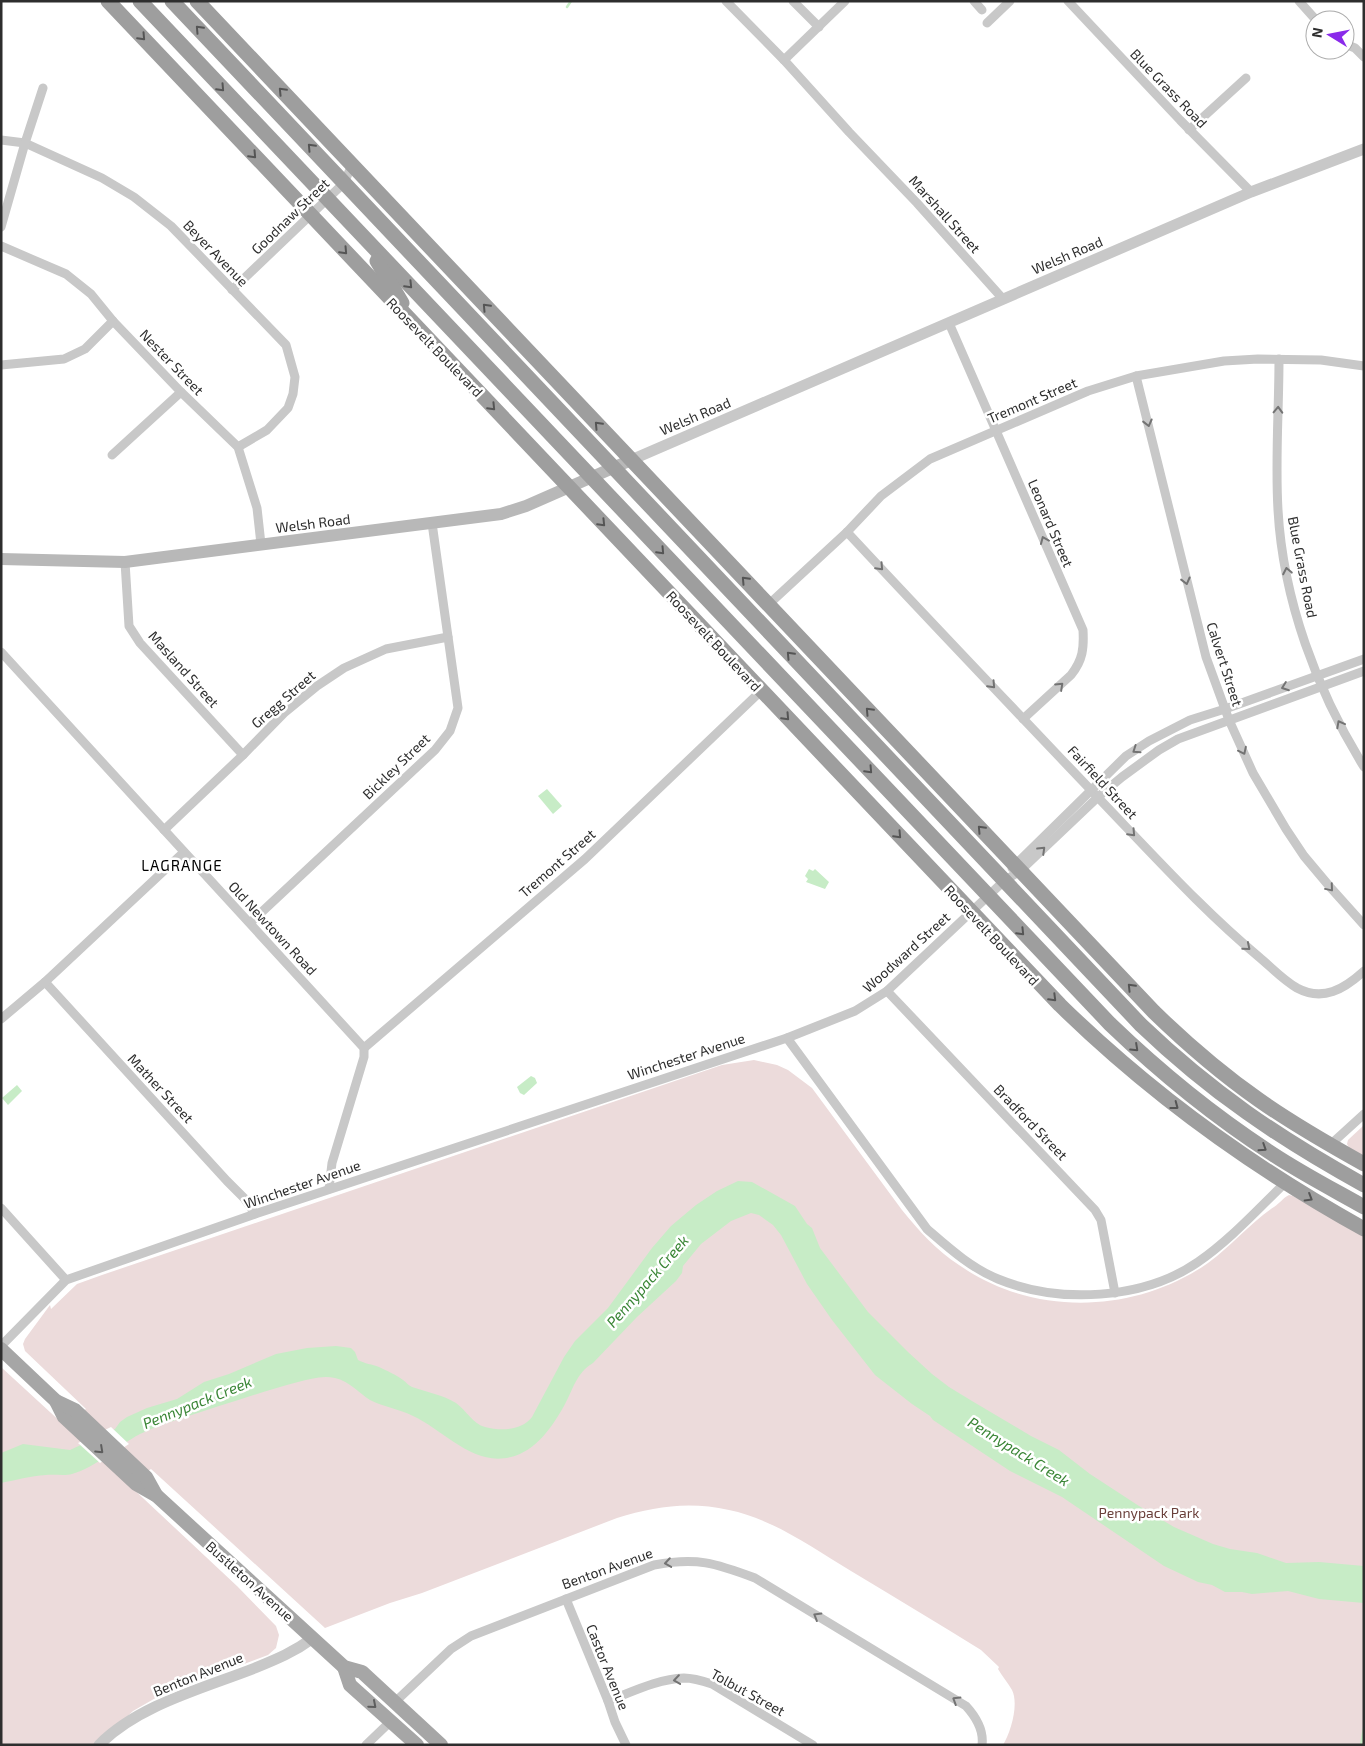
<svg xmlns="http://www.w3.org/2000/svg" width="1365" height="1746" viewBox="0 0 1365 1746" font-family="'Exo 2',sans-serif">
<rect width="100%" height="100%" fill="#fff"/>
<g fill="#ecdbdb">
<path d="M754 1060 777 1065 788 1070 812 1088 902 1210C919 1231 936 1250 959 1265 1033 1317 1135 1314 1208 1263 1232 1246 1250 1223 1274 1207 1280 1203 1283 1198 1289 1195L1293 1196 1364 1235V1745H1003C1011 1732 1019 1704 1012 1690 1008 1683 1002 1676 998 1669L999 1667 981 1650C938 1623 894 1597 851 1571 813 1548 773 1519 729 1510 690 1501 655 1506 617 1518L422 1593 390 1603 325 1628 151 1469 128 1484 237 1586 276 1626 279 1635 276 1648 268 1655 159 1696 133 1711 97 1745H1V1367L63 1424 86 1409 25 1351 23 1344 25 1339 50 1305 51 1309 77 1284 102 1275 722 1065Z"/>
<polygon points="1364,1125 1364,1156 1349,1148 1347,1144 1348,1140"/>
</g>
<g fill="#c7ecc6">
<polygon points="547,789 562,806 553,814 538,796"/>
<polygon points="809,869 813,871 815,869 829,882 825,889 806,882 808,879 805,876"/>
<polygon points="531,1076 535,1078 537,1083 524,1095 520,1093 517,1087"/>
<polygon points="17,1085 22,1091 8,1105 2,1098"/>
<path d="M738 1181 752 1182 795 1206 807 1224 812 1228 820 1248 868 1312 908 1352 932 1374 949 1387 972 1401 1031 1436 1059 1450 1090 1474 1139 1506 1174 1527 1213 1544 1230 1549 1257 1553 1286 1563 1319 1562 1364 1566V1603L1319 1599 1288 1591 1252 1594 1242 1592H1225L1212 1585 1198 1582 1164 1566 1062 1497 1010 1471 933 1420 930 1416 912 1404 875 1375 832 1320 807 1284 781 1235 773 1225 759 1215 751 1213 731 1221 701 1244 683 1266 682 1273 676 1281 637 1317 593 1363C576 1373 573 1390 564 1406 552 1427 536 1451 511 1457 473 1467 444 1430 413 1416 399 1409 384 1407 370 1400 359 1393 349 1381 335 1378 323 1375 310 1379 298 1382 271 1389 245 1398 219 1406 193 1415 165 1422 140 1434 117 1446 97 1467 72 1474 65 1476 54 1474 46 1475 30 1476 16 1480 1 1483V1453L23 1444 70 1450 115 1429 120 1422 127 1417 147 1408 177 1399 204 1382 229 1374 276 1354 307 1348 336 1346 351 1348 355 1352 358 1360C365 1364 372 1364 379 1367 387 1371 397 1375 403 1380 407 1383 408 1385 412 1387 427 1392 443 1395 456 1403 466 1410 473 1424 485 1427 501 1431 521 1431 532 1417L564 1357 575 1341 608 1308 652 1248 671 1226 696 1205 717 1191Z"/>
</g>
<polygon fill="#fff" points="111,1427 129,1444 100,1463 78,1443"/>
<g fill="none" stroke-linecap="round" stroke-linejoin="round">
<g stroke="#c7ecc6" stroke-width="2.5">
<polyline points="567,7 571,1"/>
<polyline points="1361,1745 1364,1728"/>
</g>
<g stroke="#c8c8c8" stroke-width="9">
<polyline points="726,1 784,60 849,132 917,203 1003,299"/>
<polyline points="793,1 819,27"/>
<polyline points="974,1 982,10"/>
<polyline points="1068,1 1180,120 1251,192"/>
<polyline points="1299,1 1316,20"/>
<polyline points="987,23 1010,1"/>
<polyline points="1345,44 1355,48 1364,57"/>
<polyline points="784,60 845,1"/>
<polyline points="1189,130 1246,78"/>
<polyline points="1,140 25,143 102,178 134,197 171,226 286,345 295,377 293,394 288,408 267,430 238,447"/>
<polyline points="1,227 25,143 43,88"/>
<polyline points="1,246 66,274 91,294 113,321 181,392 238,447 257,508 261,544"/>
<polyline points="232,290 344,183 352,165"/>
<path d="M949 323 1083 630C1084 648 1083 660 1071 675L1023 719"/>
<path d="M1279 359C1279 410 1275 460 1278 510 1283 600 1317 691 1364 767"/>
<polyline points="1,365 64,359 85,349 113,321"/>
<polyline points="1136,376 1206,657 1229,720 1253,773 1286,829 1304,856 1330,887 1364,925"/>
<polyline points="112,455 181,392"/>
<path d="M847 532C939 631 1033 729 1127 828 1169 872 1211 917 1259 957 1271 967 1283 980 1297 988 1323 1002 1344 989 1364 971"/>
<polyline points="125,562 129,626 140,643 243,755"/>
<polyline points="768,605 847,532 881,496 930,459 1088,391 1136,376 1224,361 1258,359 1321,360 1364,366"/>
<polyline points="1,652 364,1048 364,1057 332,1163 329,1189"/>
<polyline points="164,830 243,755 284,713 317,686 344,668 386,649 448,637"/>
<polyline points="1012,868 1126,756 1149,741 1190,720 1225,709 1364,659"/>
<polyline points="250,923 435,750 450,731 458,708 432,523"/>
<polyline points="45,982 227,1181 244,1198 255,1214"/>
<polyline points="887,991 1095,1210 1101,1220 1115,1293"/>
<polyline points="1,1019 45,982 184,852"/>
<path d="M787 1038 927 1229C949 1248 971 1268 998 1279 1059 1304 1143 1300 1198 1262 1230 1240 1257 1210 1285 1183"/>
<polyline points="364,1048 585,859 761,691"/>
<polyline points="1330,1145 1364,1114"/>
<polyline points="1,1208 66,1280"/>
<polyline points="1,1346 66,1280 255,1214 787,1038 855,1011 887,991 1004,881 1020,871 1098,797 1122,777 1159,750 1178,739 1364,671"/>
<polyline points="566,1599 608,1701 615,1722 626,1745"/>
<path d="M608 1701C632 1692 658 1679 684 1678 694 1678 703 1681 712 1684L813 1745"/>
<path d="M395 1702 451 1649 471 1636 654 1565C697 1557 715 1563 755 1578L966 1706C976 1717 984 1730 982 1745"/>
<polyline points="366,1745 391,1721"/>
</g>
<g stroke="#c8c8c8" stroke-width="11">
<polyline points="631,460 1251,192 1364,149"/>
<path d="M99 1745C138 1705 204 1688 255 1668 277 1659 294 1652 313 1638"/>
</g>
<polyline stroke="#b8b8b8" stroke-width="12" points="1,559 125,562 501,514 526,506 631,460"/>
<g stroke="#a6a6a6" stroke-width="14">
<polyline points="1,1349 56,1401 64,1417 136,1484 157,1496 344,1667 362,1672 441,1745"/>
<polyline points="56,1401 75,1410 146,1477 156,1495"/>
<polyline points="344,1667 350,1685 417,1745"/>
</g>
<g stroke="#9e9e9e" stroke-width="15">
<path d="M108 1 1060 1005C1151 1094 1252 1167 1364 1229"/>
<path d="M140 1 1110 1024C1161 1073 1215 1117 1274 1155 1303 1174 1334 1190 1364 1207"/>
<path d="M172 1 1141 1025C1211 1092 1279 1138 1364 1185"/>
<path d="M197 1 1154 1012C1187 1044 1222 1074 1259 1100 1293 1124 1328 1144 1364 1164"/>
<polyline points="377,261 402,303"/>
</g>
</g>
<defs><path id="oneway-chevron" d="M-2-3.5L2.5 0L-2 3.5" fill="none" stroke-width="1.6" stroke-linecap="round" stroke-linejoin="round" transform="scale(1.25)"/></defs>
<g stroke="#555">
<use href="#oneway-chevron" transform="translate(199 29) rotate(-133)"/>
<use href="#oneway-chevron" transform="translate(142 37) rotate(47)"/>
<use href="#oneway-chevron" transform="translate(221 88) rotate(47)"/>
<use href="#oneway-chevron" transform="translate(282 91) rotate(-134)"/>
<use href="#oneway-chevron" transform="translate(311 147) rotate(-133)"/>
<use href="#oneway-chevron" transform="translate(253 155) rotate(47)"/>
<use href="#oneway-chevron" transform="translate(344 251) rotate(47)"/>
<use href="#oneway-chevron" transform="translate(409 285) rotate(46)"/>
<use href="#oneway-chevron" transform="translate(486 307) rotate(-133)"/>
<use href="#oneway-chevron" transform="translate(492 407) rotate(46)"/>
<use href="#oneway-chevron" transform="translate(598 425) rotate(-133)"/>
<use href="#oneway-chevron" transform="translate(602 523) rotate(46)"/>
<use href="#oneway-chevron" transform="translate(661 551) rotate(47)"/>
<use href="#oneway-chevron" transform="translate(745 580) rotate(-133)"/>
<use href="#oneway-chevron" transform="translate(790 655) rotate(-133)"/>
<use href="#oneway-chevron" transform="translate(869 711) rotate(-133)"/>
<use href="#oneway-chevron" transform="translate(786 717) rotate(47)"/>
<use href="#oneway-chevron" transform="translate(869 770) rotate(47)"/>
<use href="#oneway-chevron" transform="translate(981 829) rotate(-133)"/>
<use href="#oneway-chevron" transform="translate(898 835) rotate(47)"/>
<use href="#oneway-chevron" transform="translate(1021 932) rotate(46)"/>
<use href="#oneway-chevron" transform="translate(1131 987) rotate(-134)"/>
<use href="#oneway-chevron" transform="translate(1053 998) rotate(45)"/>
<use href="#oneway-chevron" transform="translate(1135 1048) rotate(43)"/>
<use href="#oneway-chevron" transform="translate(1175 1106) rotate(37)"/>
<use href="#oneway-chevron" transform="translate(1263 1148) rotate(33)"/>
<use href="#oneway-chevron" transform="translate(1309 1198) rotate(31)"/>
</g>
<g stroke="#737373">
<use href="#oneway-chevron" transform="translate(1278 410) rotate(-88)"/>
<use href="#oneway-chevron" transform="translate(1148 423) rotate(76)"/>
<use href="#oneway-chevron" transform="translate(1044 540) rotate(-113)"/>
<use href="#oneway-chevron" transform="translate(880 567) rotate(47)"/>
<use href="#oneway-chevron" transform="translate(1287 571) rotate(-101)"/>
<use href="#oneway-chevron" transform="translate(1186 581) rotate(76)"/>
<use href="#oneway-chevron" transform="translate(992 685) rotate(47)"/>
<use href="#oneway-chevron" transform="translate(1060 686) rotate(-43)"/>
<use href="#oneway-chevron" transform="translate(1285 687) rotate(160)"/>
<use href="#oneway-chevron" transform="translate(1340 724) rotate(-118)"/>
<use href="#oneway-chevron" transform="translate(1136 750) rotate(146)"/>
<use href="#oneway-chevron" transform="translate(1243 751) rotate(64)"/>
<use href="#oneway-chevron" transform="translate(1132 833) rotate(47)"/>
<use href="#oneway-chevron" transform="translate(1042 850) rotate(-44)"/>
<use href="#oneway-chevron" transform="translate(1330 888) rotate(50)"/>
<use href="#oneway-chevron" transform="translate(1247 947) rotate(40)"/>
<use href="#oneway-chevron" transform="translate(668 1563) rotate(171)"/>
<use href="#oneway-chevron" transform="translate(817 1616) rotate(-149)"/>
<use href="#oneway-chevron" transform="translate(677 1680) rotate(172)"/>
<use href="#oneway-chevron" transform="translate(956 1700) rotate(-148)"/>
</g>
<g stroke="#5e5e5e">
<use href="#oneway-chevron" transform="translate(100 1450) rotate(43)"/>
<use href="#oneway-chevron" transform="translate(373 1705) rotate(41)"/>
</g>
<g text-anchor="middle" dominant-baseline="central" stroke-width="5" stroke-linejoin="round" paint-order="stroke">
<g font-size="14" fill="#2e2e2e" stroke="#fff">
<text transform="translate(1169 88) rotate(46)">Blue Grass Road</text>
<text transform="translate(945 214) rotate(48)">Marshall Street</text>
<text transform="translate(290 216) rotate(-44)">Goodnaw Street</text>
<text transform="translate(216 253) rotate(46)">Beyer Avenue</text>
<text transform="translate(1067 255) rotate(-23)">Welsh Road</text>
<text transform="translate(435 347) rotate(46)">Roosevelt Boulevard</text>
<text transform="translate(172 362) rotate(46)">Nester Street</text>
<text transform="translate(1032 400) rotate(-23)">Tremont Street</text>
<text transform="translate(695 416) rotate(-23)">Welsh Road</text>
<text transform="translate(313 523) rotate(-7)">Welsh Road</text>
<text transform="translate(1051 523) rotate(67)">Leonard Street</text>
<text transform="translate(1303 567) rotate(79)">Blue Grass Road</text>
<text transform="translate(714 641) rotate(47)">Roosevelt Boulevard</text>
<text transform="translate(1225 664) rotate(72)">Calvert Street</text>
<text transform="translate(184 669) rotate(48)">Masland Street</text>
<text transform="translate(283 699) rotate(-41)">Gregg Street</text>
<text transform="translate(396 766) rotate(-44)">Bickley Street</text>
<text transform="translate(1103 782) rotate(47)">Fairfield Street</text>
<text transform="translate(557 863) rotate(-41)">Tremont Street</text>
<text transform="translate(273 928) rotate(47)">Old Newtown Road</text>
<text transform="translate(992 935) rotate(47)">Roosevelt Boulevard</text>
<text transform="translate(906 952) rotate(-42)">Woodward Street</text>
<text transform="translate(686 1056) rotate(-18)">Winchester Avenue</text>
<text transform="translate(161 1088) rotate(47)">Mather Street</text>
<text transform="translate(1031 1122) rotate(46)">Bradford Street</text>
<text transform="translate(302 1184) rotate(-19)">Winchester Avenue</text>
<text transform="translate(607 1568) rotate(-20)">Benton Avenue</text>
<text transform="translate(250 1581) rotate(42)">Bustleton Avenue</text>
<text transform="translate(608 1667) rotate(68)">Castor Avenue</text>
<text transform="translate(198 1674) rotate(-22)">Benton Avenue</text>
<text transform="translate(748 1692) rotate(29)">Tolbut Street</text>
</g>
<g font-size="14" fill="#6a3f3a" stroke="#fff">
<text x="1149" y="1512">Pennypack Park</text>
</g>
<g font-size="15" letter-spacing="1" fill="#000" stroke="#fff">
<text x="182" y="865">LAGRANGE</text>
</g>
<g font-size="15" font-style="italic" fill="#398535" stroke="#fff">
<text transform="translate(647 1281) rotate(-49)">Pennypack Creek</text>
<text transform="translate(197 1402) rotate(-22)">Pennypack Creek</text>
<text transform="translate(1019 1451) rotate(32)">Pennypack Creek</text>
</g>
</g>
<rect width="1365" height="1746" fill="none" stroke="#2e2e2e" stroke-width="5"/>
<g transform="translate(1330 35) rotate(280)"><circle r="24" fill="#ffffff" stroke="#ababab"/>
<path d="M0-4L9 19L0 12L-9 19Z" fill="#8a2aea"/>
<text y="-8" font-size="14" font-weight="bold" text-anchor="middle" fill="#2e2e2e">N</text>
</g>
</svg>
